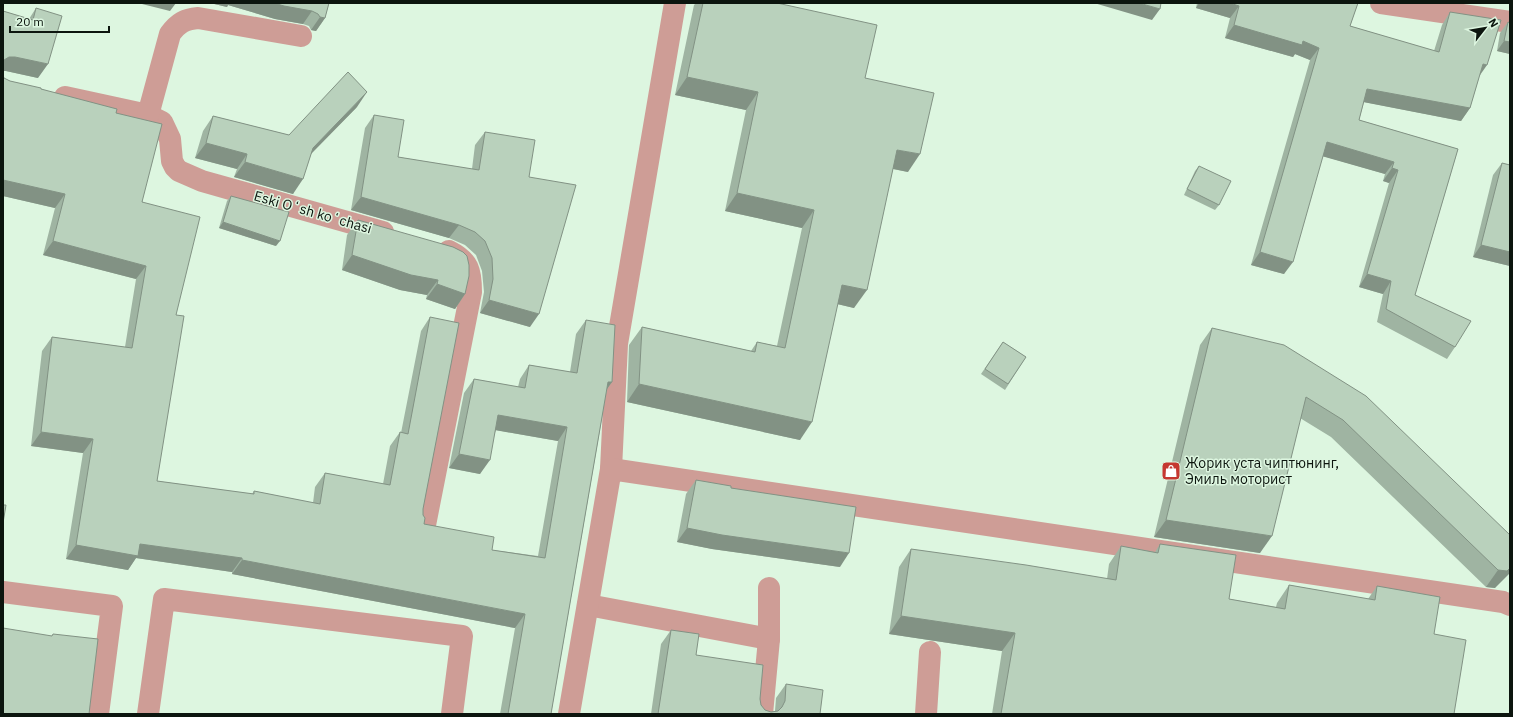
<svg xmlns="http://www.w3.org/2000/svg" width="1513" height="717" viewBox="0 0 1513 717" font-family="'IBM Plex Sans',sans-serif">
<rect width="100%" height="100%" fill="#ddf6e0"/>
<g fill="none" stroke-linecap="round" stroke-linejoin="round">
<g stroke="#ce9d96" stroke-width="22">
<polyline points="1381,3 1510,22"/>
<polyline points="65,97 148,115 162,122 170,139 172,161 175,167 179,171 202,181 383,232"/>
<path d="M148 115 170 34C178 23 185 19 198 18L301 36"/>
<polyline points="611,469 617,344 675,3"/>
<path d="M425 525 471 292C471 271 469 261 449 251"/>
<polyline points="3,592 112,606 98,714"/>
<polyline points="588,605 769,639"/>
<polyline points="148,714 164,599 462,636 452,714"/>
<polyline points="569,714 611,469 1503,602 1510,605"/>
<polyline points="762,714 769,639 769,588"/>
<polyline points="926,714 930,652"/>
</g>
</g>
<g fill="#9fb4a2">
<polygon points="210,3 329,3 325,18 316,31 311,30 309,26 303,24 275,19 228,5 227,7"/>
<polygon points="696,3 777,3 865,78 908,172 893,169 854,308 837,304 800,440 627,402 629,345 642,327 751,351 757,342 777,346 802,228 725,211 746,110 675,95 694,5"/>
<polygon points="1197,3 1358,3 1350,26 1434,51 1442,25 1450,12 1479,77 1470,108 1461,121 1364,102 1359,120 1458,149 1415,295 1455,347 1447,359 1377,322 1383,294 1359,287 1389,183 1383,181 1385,174 1323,156 1284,274 1251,265 1310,60 1295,54 1293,57 1225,38 1230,18 1196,8"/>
<polygon points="36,8 38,78 6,71 3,71 3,11 29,19"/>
<polygon points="1508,22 1510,54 1497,51 1500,33"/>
<polygon points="3,76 4,78 10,81 41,89 116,113 176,315 157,481 252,494 254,491 313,503 315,487 325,473 383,484 390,446 400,432 401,433 421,331 430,317 423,509 424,524 492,550 538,556 558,441 496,430 480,474 449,468 464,393 474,379 518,387 520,379 529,365 570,372 576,334 586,320 612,382 607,389 551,714 500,714 515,628 232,574 232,572 136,558 128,570 66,559 83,453 31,446 42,351 52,337 125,347 136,279 43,255 55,208 3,196"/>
<polygon points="357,107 311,154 293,194 234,177 237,169 195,158 203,131 213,116 289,135"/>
<polygon points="374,115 398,157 472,169 475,145 485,132 529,177 530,327 480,313 484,292 482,271 476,255 465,245 449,238 351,210 365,128"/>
<polygon points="1502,163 1510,165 1510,266 1473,257 1493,175"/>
<polygon points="1199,166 1219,205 1215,210 1184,195 1195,171"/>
<polygon points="231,196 276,246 219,228 227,201"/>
<polygon points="358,220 465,294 455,309 426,299 427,295 400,290 342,270 347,235"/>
<polygon points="1212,328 1510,535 1495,588 1486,587 1331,437 1300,418 1260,553 1154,537 1200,345"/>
<polygon points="1003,342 1026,357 1005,390 981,374"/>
<polygon points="696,480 731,488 840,567 712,549 677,542 686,494"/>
<polygon points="1160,544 1229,599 1276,607 1277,603 1289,585 1368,599 1377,586 1434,634 1454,714 992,714 1002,651 889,634 899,567 911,549 1107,579 1109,564 1121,546 1155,552"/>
<polygon points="671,630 696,655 760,699 761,705 765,710 771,712 775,711 776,698 786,684 820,714 651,714 661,644"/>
</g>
<g fill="#829284">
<polygon points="138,3 176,3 170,11"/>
<polygon points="210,3 274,3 312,11 303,24 275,19 228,5 227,7"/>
<polygon points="1094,3 1139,3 1160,9 1152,20"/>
<polygon points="1199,3 1230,3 1239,6 1230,18 1196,8"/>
<polygon points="320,17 325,18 316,31 311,30"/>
<polygon points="1234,25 1303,41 1319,48 1310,60 1295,54 1293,57 1225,38"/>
<polygon points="1504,41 1510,42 1510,54 1497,51"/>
<polygon points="9,57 15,57 48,64 38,78 6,71 3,71 3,62 4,60"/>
<polygon points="1483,64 1487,65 1478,78"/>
<polygon points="687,77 758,92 746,110 675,95"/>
<polygon points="1367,89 1470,108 1461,121 1358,101"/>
<polygon points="367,92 357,107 302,163 313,148"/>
<polygon points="1327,142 1394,162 1385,174 1318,155"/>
<polygon points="206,143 247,154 237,169 195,158"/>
<polygon points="897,150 920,154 908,172 884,167"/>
<polygon points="245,162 303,179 293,194 234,177"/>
<polygon points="1392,168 1398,170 1389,183 1383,181"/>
<polygon points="3,180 65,194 55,208 3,196"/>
<polygon points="737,193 814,210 802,228 725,211"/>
<polygon points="361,197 459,225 449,238 351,210"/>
<polygon points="223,222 280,241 276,246 219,228"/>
<polygon points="53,241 146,266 136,279 43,255"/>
<polygon points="1481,245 1510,252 1510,266 1473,257"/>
<polygon points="1260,252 1293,262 1284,274 1251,265"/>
<polygon points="352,255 438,280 427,295 400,290 342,270"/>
<polygon points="1367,274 1391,281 1383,294 1359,287"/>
<polygon points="437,284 465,294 455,309 426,299"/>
<polygon points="842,285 867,290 854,308 829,302"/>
<polygon points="489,300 539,314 530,327 480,313"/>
<polygon points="608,382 612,382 602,396"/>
<polygon points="639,384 812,422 800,440 627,402"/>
<polygon points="498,415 567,427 558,441 489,429"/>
<polygon points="41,432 93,439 83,453 31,446"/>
<polygon points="459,454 490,460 480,474 449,468"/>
<polygon points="1166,520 1272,536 1260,553 1154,537"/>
<polygon points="687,528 849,553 840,567 712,549 677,542"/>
<polygon points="140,544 242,558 232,572 136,558 128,570 66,559 76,545"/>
<polygon points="242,560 525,614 515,628 232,574"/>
<polygon points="1510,568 1510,573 1495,588 1486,587 1498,570"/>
<polygon points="901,616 1015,633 1002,651 889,634"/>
</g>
<g fill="#b9d1bc" stroke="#829284">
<polygon points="274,3 329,3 325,18 320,17 318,14 312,11 284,6"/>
<polygon points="703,3 777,3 877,25 865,78 934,93 920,154 897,150 867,290 842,285 812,422 639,384 642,327 755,352 757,342 785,348 814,210 737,193 758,92 687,77"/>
<polygon points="1139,3 1161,3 1160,9"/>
<polygon points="1230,3 1358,3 1350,26 1439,52 1450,12 1501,20 1487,65 1483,64 1470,108 1367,89 1359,120 1458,149 1415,295 1471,321 1455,347 1386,309 1391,281 1367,274 1398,170 1392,168 1394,162 1327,142 1293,262 1260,252 1319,48 1303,41 1302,45 1234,25 1239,6"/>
<polygon points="36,8 62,16 48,64 15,57 9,57 4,60 3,62 3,11 33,20"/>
<polygon points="1508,22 1510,23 1510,42 1504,41"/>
<polygon points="348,72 367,92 313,148 303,179 245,162 247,154 206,143 213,116 289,135"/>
<polygon points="3,76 4,78 10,81 41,88 41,89 117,109 116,113 162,124 142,202 200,217 176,315 184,316 157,481 254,494 254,491 320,504 325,473 390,485 400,432 408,434 430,317 459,323 423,509 423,515 425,518 424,524 494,537 492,550 545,558 567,427 498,415 490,460 459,454 474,379 525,388 529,365 577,373 586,320 615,325 612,382 608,382 551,714 508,714 525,614 242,560 242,558 140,544 138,556 76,545 93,439 41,432 52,337 132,348 146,266 53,241 65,194 3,180 3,182"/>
<polygon points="374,115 404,120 398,157 479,170 485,132 535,140 529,177 576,185 539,314 489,300 493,279 492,258 485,241 475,232 459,225 361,197"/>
<polygon points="1502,163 1510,165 1510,252 1481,245"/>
<polygon points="1199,166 1231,181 1219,205 1187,189"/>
<polygon points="231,196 289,212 280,241 223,222"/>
<polygon points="358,220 453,247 463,252 467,256 469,265 469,276 465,294 437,284 438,280 411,275 352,255"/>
<polygon points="1212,328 1284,345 1366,396 1510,535 1510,568 1507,571 1498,570 1343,420 1306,397 1272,536 1166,520"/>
<polygon points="1003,342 1026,357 1008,384 985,369"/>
<polygon points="696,480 731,486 731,488 856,507 849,553 722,535 687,528"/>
<polygon points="3,505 6,505 3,523"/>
<polygon points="1160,544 1236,555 1229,599 1285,609 1289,585 1375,600 1377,586 1440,597 1434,634 1466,640 1454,714 1001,714 1015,633 901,616 911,549 1026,565 1116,580 1121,546 1158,553"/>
<polygon points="3,628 52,636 53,634 98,639 89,714 3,714"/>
<polygon points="671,630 699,634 696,655 763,665 760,699 761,705 765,710 771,712 778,711 782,707 785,701 786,684 823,690 820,714 658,714"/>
</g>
<defs>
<g id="shop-square" transform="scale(1)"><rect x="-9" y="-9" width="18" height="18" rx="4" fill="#c53730" stroke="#ddf6e0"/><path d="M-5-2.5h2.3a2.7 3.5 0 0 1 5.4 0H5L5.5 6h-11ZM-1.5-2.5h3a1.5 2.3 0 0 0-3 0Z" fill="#fff"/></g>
</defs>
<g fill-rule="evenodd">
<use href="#shop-square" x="1171" y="471"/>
</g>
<g text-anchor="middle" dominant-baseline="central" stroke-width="3" stroke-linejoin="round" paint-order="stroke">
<g font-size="14" fill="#0c150e" stroke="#ddf6e0">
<text transform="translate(313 212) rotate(16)">Eski Oʻsh koʻchasi</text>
</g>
<g font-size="14" fill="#0c150e" stroke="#ddf6e0" text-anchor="start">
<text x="1185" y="463">Жорик уста чиптюнинг,<tspan x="1185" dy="16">Эмиль моторист</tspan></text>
</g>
</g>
<rect width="1513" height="717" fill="none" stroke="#0c150e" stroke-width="8"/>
<g transform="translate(1485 28) rotate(59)" stroke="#ddf6e0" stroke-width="3" paint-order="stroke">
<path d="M0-3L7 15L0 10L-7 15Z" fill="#0c150e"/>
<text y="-6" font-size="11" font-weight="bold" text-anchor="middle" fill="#0c150e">N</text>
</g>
<path d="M10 26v6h99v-6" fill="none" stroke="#0c150e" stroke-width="2"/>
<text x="16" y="26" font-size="12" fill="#0c150e" stroke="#ddf6e0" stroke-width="3" paint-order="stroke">20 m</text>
</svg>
